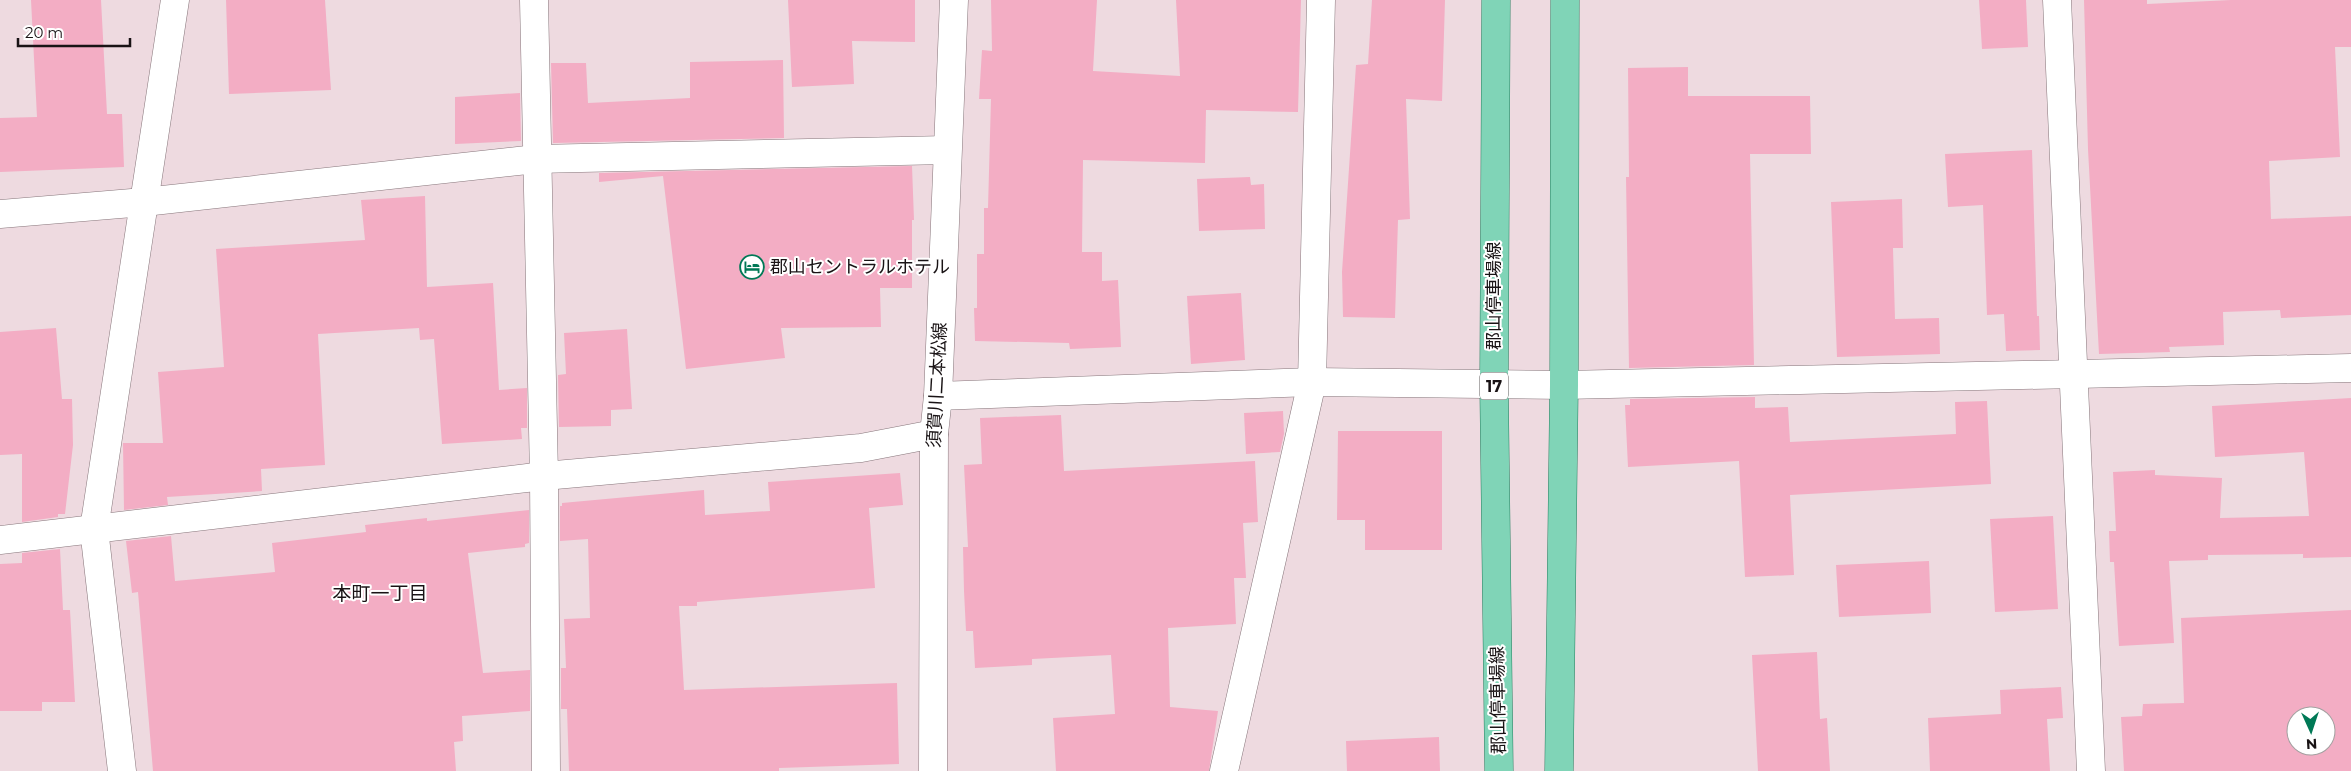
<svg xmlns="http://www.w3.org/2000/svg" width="2351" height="771" viewBox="0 0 2351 771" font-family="Montserrat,'Noto Sans JP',sans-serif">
<rect width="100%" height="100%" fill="#eedae0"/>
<g fill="#f3adc4" fill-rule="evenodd">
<polygon points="31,0 101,0 107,114 122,114 124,167 0,172 0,118 37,117"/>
<polygon points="226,0 325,0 331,90 229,94"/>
<polygon points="788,0 915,0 915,42 852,41 854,84 792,87"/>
<polygon points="991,0 1097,0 1093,71 1180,76 1176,0 1301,0 1298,112 1206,110 1205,163 1083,160 1082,252 1102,252 1102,281 1118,280 1121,347 1070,349 1069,343 975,341 974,308 977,308 977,254 984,254 984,208 988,208 991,99 979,99 982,50 992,51"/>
<polygon points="1372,0 1445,0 1442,101 1406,99 1410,219 1398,220 1395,318 1343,317 1342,272 1356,65 1368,64"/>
<polygon points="1979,0 2026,0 2028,47 1982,49"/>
<polygon points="2084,0 2147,0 2147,4 2231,0 2351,0 2351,47 2335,47 2340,157 2269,161 2271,219 2351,216 2351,315 2281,318 2280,310 2223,312 2224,345 2169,347 2170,352 2099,354 2088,149"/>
<polygon points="783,60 784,138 553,143 551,63 586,63 588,103 690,98 690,62"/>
<polygon points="1688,67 1688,96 1810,96 1811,154 1750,154 1754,365 1629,368 1626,177 1629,177 1628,68"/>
<polygon points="520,93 521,141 455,144 455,97"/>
<polygon points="2032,150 2037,316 2039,316 2040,350 2006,351 2004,314 1987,315 1983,205 1948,207 1945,154"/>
<polygon points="912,166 914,220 912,220 912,288 880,288 881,327 781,328 785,358 686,369 663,176 599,182 599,173"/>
<polygon points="1250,177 1251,185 1264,184 1265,229 1199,231 1197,179"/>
<polygon points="425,196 427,287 493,283 499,390 527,388 527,428 521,428 522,439 442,444 434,339 420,340 419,328 318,334 325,465 261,469 262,491 167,497 168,505 124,510 123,443 163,443 158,372 224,367 216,249 365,240 361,200"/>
<polygon points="1902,199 1903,248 1893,248 1895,319 1939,318 1940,354 1837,357 1831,202"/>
<polygon points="1241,293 1245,360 1191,364 1187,296"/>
<polygon points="56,328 62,399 72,399 73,445 65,514 58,514 58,517 22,522 22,454 0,455 0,332"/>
<polygon points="627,329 632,409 611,410 611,426 559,427 558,375 566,374 564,333"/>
<polygon points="1755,397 1755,408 1788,407 1790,442 1956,434 1955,402 1987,401 1991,484 1790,495 1794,575 1745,577 1739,461 1628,467 1625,405 1630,405 1630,399"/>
<polygon points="2351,398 2351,557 2303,558 2303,554 2208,555 2208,560 2169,561 2174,643 2119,646 2114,562 2110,562 2109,531 2116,531 2113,472 2155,470 2155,475 2222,478 2220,518 2309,516 2304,452 2215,457 2212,406"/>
<polygon points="1283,411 1284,434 1280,452 1246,454 1244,413"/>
<polygon points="1061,415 1064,471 1255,461 1258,522 1243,523 1246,578 1234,578 1236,624 1168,628 1170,707 1218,711 1209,771 1056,771 1053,718 1115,714 1111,655 1032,659 1032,665 975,668 973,631 966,631 964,591 963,547 968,547 964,465 982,464 980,418"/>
<polygon points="1338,431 1442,431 1442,550 1365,550 1365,520 1337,520"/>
<polygon points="900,473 903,505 869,508 875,588 697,602 697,606 679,606 684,690 897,683 899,764 779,768 779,771 569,771 567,709 561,709 561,668 566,668 564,619 590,618 588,539 560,541 560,506 562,506 562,503 704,490 705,515 770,511 768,482"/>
<polygon points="529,510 529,543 525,544 525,547 468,553 483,673 530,670 530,711 462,716 463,741 454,742 456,771 153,771 138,592 132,593 126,541 171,536 175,581 275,572 272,543 366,532 365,525 427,518 427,521"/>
<polygon points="2053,516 2058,609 1995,612 1990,519"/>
<polygon points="60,549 63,610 70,610 75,702 42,702 42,711 0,711 0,564 22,563 22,553"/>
<polygon points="1929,561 1931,613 1839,617 1836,565"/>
<path d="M2351 610V771H2124L2121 717 2142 716 2143 704 2184 703 2181 618ZM2296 716H2326V746H2296Z"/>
<polygon points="1817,652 1820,719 1827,718 1830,771 1758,771 1752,655"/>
<polygon points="2061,687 2063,718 2047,719 2050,771 1930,771 1928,718 2001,714 2000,690"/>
<polygon points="1439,737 1440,771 1347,771 1346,741"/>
</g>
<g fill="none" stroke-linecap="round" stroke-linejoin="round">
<g stroke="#87767b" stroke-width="29">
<g id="minor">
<polyline points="534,0 544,476 546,771"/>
<polyline points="2057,0 2091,771"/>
<polyline points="0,214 144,202 536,159 947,150"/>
<polyline points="938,396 1312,382 1564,385 2351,368"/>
<polyline points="0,540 544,476 861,448 934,434"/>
<polyline points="122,771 94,529 175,0"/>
<polyline points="1224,771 1312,382 1321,0"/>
</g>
</g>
<g stroke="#87767b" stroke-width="29">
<polyline id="secondary" points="933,771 934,434 938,396 954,0"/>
</g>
<g stroke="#257e5f" stroke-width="29">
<g id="primary">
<polyline points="1496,0 1494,385 1499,771"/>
<polyline points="1559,771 1564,385 1565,0"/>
</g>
</g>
<use href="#minor" stroke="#fff" stroke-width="28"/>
<use href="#secondary" stroke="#fff" stroke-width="28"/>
<use href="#primary" stroke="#80d4b7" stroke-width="28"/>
</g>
<defs>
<g id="hotel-ring" transform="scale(1.25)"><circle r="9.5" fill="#fff" stroke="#007956" stroke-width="1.5"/><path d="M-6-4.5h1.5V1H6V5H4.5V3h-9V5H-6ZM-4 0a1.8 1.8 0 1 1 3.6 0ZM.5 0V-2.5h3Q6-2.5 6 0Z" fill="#007956"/></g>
</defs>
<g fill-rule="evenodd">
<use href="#hotel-ring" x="752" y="267"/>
</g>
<g text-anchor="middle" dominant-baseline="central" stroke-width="4" stroke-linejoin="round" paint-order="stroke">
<rect fill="#fff" stroke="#5e5a5b" stroke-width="1" x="1480" y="372.5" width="28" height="27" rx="4"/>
<g font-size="16" font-weight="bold" fill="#191315">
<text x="1494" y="386">17</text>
</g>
<g font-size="18" fill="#191315" stroke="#fff" text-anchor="start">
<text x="770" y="267">郡山セントラルホテル</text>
</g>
<g font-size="18" fill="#191315" stroke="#fff">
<text transform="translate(1494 296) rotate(-90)">郡山停車場線</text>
<text transform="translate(937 385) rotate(-87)">須賀川二本松線</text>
<text transform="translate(1498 700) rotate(-91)">郡山停車場線</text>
</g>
<g font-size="19" fill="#191315" stroke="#fff">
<text x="380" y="593">本町一丁目</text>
</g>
</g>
<g transform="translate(2311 731) rotate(177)"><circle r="24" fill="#ffffff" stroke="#a3a1a1"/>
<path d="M0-4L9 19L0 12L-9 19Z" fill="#007956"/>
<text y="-8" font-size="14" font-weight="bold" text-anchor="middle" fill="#191315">N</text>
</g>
<path d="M18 38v8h112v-8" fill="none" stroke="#191315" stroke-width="2.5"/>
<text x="25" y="38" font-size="15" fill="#191315" stroke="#ffffff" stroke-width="4" paint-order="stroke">20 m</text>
</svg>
